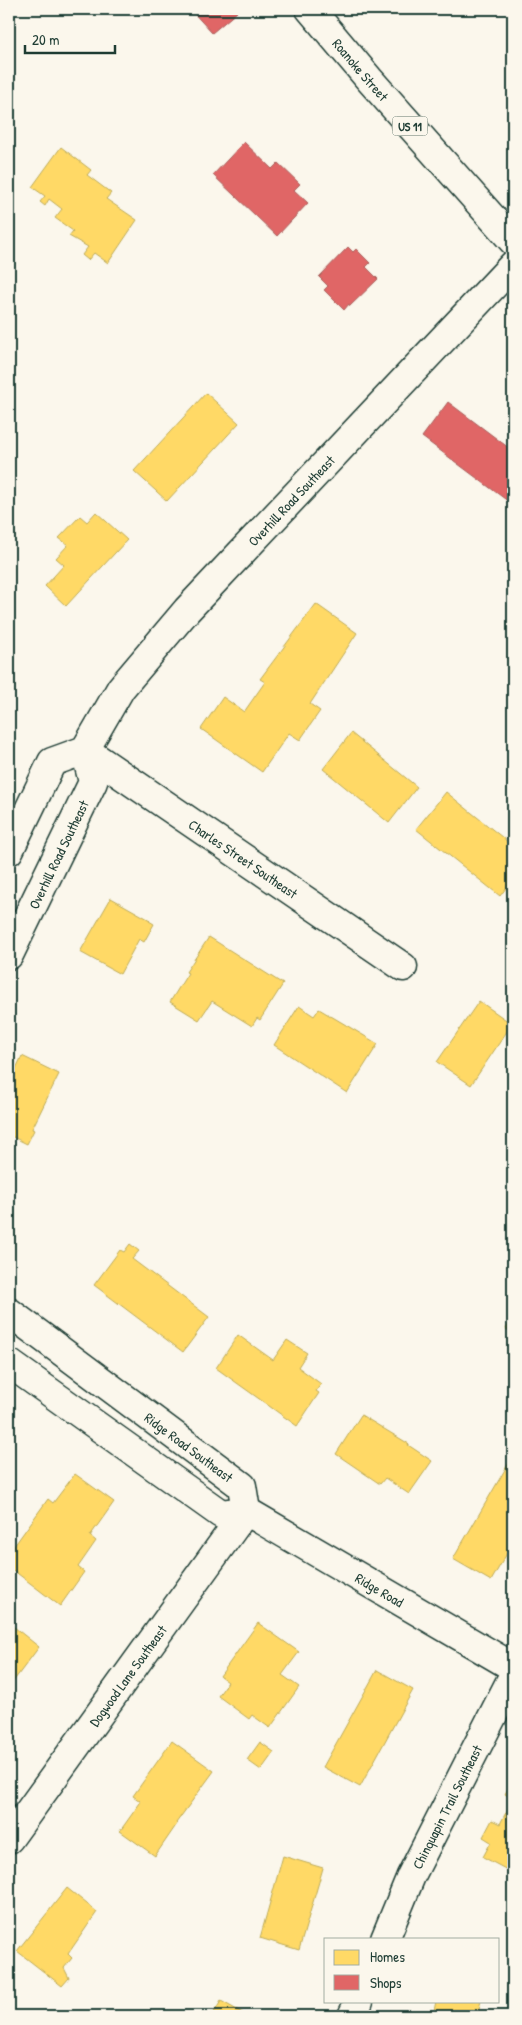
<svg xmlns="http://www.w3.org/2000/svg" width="522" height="2025" viewBox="0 0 522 2025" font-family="'Patrick Hand',sans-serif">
<rect width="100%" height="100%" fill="#fbf7ec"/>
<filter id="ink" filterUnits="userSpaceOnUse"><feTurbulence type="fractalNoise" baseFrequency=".02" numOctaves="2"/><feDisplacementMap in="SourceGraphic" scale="10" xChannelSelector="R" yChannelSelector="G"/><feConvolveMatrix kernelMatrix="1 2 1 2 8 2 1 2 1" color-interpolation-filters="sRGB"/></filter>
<g filter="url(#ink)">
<g fill="#ffd966" stroke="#bcaa57">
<polygon points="61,147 91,170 87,175 111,193 106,199 137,220 108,263 94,253 88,260 82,255 88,247 69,236 73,231 55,218 62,209 49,199 45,206 40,202 45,196 32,187"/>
<polygon points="206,393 239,423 167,501 134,471"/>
<polygon points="9,503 15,508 9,515"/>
<polygon points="96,512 127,540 66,606 45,586 64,565 56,558 68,545 59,538 80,516 87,522"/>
<polygon points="316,604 357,633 310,704 320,711 300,740 289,733 262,772 201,729 223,697 244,712 265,682 260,679"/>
<polygon points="351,733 417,787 389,823 323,769"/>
<polygon points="446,792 513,846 513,879 500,896 416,829"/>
<polygon points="111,898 150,920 149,921 154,924 144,942 139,939 120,974 80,952"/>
<polygon points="209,937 283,984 260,1020 257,1018 252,1026 212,1001 199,1020 170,1002 188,973 186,972"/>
<polygon points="479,1001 512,1024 471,1085 437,1062"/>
<polygon points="299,1006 314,1016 319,1009 378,1044 347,1093 274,1045"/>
<polygon points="22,1056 59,1074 32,1129 34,1130 27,1144 9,1135 9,1083"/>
<polygon points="130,1244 139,1251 132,1259 209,1317 183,1352 94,1285 120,1250 124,1252"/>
<polygon points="512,1318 513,1318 513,1333 506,1329"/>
<polygon points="238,1335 273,1360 287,1340 307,1353 298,1367 321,1384 316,1391 319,1393 297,1426 216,1368"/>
<polygon points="361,1415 409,1444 408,1445 432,1461 409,1494 385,1478 380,1484 336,1454"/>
<polygon points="510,1461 513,1463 513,1543 491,1581 453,1559"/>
<polygon points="75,1474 114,1502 90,1536 96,1541 78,1567 84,1572 60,1606 9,1567 9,1553 48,1499 53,1503"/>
<polygon points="9,1623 39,1647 9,1687"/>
<polygon points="258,1623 299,1652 282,1675 299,1687 270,1728 252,1715 249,1719 218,1696 228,1682 220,1676"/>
<polygon points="377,1670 413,1690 360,1787 323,1767"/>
<polygon points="172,1741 214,1771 176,1823 177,1824 155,1856 120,1831 140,1803 140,1801 133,1796"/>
<polygon points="260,1742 274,1752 261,1770 247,1760"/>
<polygon points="513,1780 513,1799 505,1794"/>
<polygon points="513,1799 513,1873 483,1857 491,1842 483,1837 492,1820 500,1824"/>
<polygon points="283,1856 323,1868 299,1950 260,1938"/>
<polygon points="67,1888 97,1912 68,1954 72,1958 64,1968 69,1978 62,1986 17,1951"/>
<polygon points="221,2001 248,2016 212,2016"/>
<polygon points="436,2001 481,2001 477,2016 433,2016"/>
<polygon points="9,2010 17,2015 16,2016 9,2016"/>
</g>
<g fill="#e06666" stroke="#a65a57">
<polygon points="190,9 234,9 237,12 212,33"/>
<polygon points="244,142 272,169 278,163 300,184 294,190 308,203 277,236 213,175"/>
<polygon points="348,247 353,252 356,249 370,263 366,267 378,279 350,306 349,304 344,310 324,290 328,286 319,277"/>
<polygon points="448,402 513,451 513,505 422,437"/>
</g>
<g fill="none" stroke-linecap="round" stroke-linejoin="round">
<g stroke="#1f3d34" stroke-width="31">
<g id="street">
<path id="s1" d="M85 750 403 967"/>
<path id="s2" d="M9 851 52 762 85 750 121 688 187 610 513 265"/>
<path id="s3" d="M9 955 93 782 85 750"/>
<path id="s4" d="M9 1312 242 1486 246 1511"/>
<polyline points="9,1363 221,1514 246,1511"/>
<path id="s5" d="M246 1511 513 1667"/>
<path id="s6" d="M9 1839 246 1511"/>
<path id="s7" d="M385 1939 411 1876 513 1676"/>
<polyline points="352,2016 359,2001"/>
</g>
</g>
<g stroke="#1f3d34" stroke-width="31">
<g id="primary">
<path id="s8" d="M310 9 369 79 513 241"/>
</g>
</g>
<use href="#street" stroke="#fbf7ec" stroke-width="28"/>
<use href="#primary" stroke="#fbf7ec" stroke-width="28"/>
</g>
</g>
<g text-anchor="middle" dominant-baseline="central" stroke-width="5" stroke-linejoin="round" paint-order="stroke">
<rect fill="#fbf7ec" stroke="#61756b" stroke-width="1" x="392.5" y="116.5" width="35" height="19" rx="4"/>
<g font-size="12" font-weight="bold" fill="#1f3d34">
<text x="410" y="126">US 11</text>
</g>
<g font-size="14" fill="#1f3d34" stroke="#fbf7ec">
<text stroke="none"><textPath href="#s8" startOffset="79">Roanoke Street</textPath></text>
<text stroke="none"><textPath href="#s2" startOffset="459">Overhill Road Southeast</textPath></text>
<text stroke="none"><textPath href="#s3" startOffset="112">Overhill Road Southeast</textPath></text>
<text stroke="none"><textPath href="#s1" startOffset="192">Charles Street Southeast</textPath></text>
<text stroke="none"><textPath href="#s4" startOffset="225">Ridge Road Southeast</textPath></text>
<text stroke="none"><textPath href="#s5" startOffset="155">Ridge Road</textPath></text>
<text stroke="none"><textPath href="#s6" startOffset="202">Dogwood Lane Southeast</textPath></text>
<text stroke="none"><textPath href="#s7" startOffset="146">Chinquapin Trail Southeast</textPath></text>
</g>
</g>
<rect width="522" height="2025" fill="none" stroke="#fbf7ec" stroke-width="30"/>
<rect x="15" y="15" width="492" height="1995" fill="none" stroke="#1f3d34" stroke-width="2" filter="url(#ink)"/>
<rect x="324" y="1938" width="175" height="65" fill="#fbf7ec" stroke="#a3ada2"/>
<rect x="334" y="1950" width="25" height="15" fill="#ffd966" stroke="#a3ada2"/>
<text x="370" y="1962" font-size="15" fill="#1f3d34">Homes</text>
<rect x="334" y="1975" width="25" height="15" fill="#e06666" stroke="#a3ada2"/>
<text x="370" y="1988" font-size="15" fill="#1f3d34">Shops</text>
<path d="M25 45v8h90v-8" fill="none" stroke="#1f3d34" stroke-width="2.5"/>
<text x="32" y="45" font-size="15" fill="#1f3d34" stroke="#fbf7ec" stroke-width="4" paint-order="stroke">20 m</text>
</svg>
